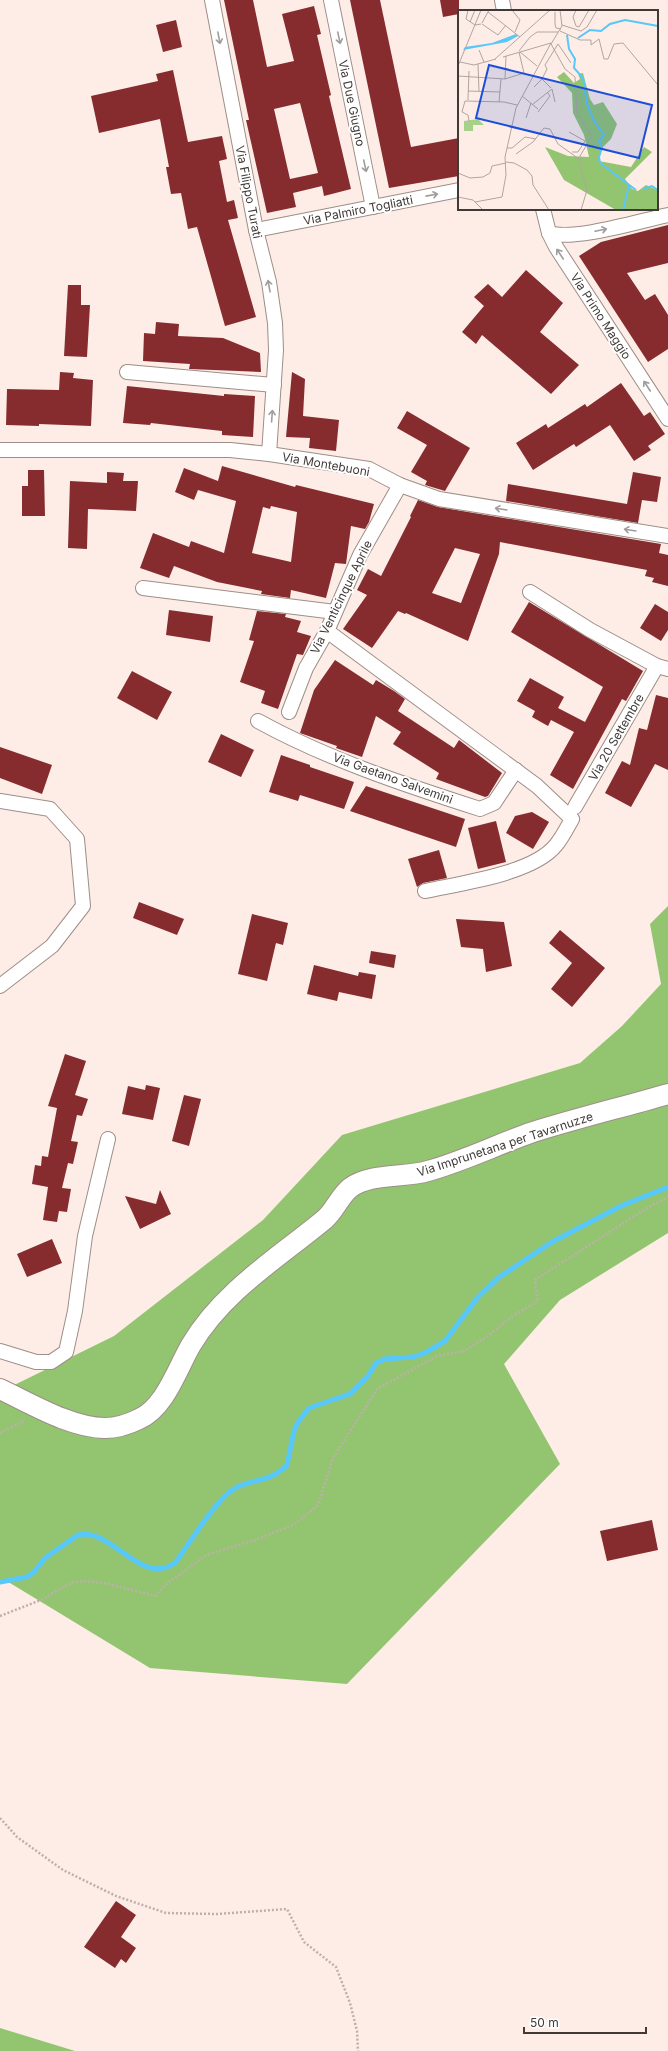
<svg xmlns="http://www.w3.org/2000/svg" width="668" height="2051" viewBox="0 0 668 2051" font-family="Inter,sans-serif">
<rect width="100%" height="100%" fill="#fdede6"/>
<g fill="#93c571">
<polygon points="668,906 668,1233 560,1300 504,1364 560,1464 347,1684 150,1668 5,1580 0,1580 0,1392 114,1336 263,1220 342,1135 580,1063 622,1026 661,984 650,924"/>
<polygon points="0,2028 75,2051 0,2051"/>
</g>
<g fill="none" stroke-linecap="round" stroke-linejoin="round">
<path stroke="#58c7fa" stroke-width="5" d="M0 1582 27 1577 34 1572 45 1558 78 1535C112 1527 140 1587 175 1563 189 1544 214 1503 232 1490 249 1478 269 1484 287 1465L294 1431 298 1422 309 1408 350 1394 368 1376 376 1363 385 1359 413 1357 425 1353 445 1341 478 1297 498 1278 552 1242 621 1206 668 1187"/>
</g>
<g fill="#862c2e" fill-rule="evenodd">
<path d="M224 0H253L267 67 294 61 282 14 314 6 321 34 317 35 331 95 329 96 351 189 324 196 322 186 293 193 296 207 267 213 246 120H249ZM300 103 318 173 290 179 274 109Z"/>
<polygon points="350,0 380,0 411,147 459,138 459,176 389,188"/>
<polygon points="440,0 459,0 459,14 443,17"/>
<polygon points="176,20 182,47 163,52 156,25"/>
<polygon points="173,70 188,142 222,136 227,159 219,161 227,202 234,200 238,218 228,220 256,317 225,326 197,227 188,229 181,193 171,194 166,167 169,167 160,119 99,133 91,96 158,81 156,74"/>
<polygon points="668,225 668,263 627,273 645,300 655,294 668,315 668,349 648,362 579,256 601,242"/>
<polygon points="526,270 563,303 540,332 579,365 551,394 482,335 476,344 462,332 484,306 474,297 488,284 502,297"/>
<polygon points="68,285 81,285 81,305 90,305 87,357 64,356"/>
<polygon points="156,322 179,324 178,336 223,338 260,353 261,372 189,369 190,364 143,361 144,333 155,334"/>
<polygon points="60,372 74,373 73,378 93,380 91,426 39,424 39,426 6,425 7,389 59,390"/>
<polygon points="292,372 305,379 303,416 339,420 336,451 309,448 310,438 286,437"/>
<polygon points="621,383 644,416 650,412 665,434 648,446 651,450 634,461 610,425 576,447 574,444 533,470 516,443 546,424 548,428 585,404 587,407"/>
<polygon points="127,386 224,396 224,394 255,396 253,437 222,435 222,431 151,423 150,425 123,423"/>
<polygon points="407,411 470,448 445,491 425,485 427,481 411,472 427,445 397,428"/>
<path d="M222 466 295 487 296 485 374 504 369 522 365 529 351 526 346 564 335 563 326 598 291 590 290 598 261 594 262 591 217 582 174 566 169 578 140 568 153 533 189 547 191 541 224 553 236 501 198 490 194 500 175 492 184 468 218 481ZM271 506 297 512 291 562 252 553 263 507 270 509Z"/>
<polygon points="28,470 44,470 45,516 22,516 22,486 28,486"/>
<polygon points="107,472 124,473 123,481 138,481 136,511 88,509 87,549 68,548 70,481 107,483"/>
<polygon points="633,472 661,477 657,502 642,500 638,523 506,501 508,484 627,504"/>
<path d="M418 500 438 507 661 544 659 553 668 555V586L652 582 654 578 645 576 647 570 500 542 499 554 468 641 406 613 405 614 398 611 372 648 343 629 367 595 357 590 368 569 381 576 411 517 410 516ZM455 548 480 554 461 603 432 593Z"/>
<polygon points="529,602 643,671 626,701 622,699 573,789 550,775 574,732 551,720 548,726 532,717 535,711 517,701 530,678 564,697 558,708 585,722 603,687 511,632"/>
<polygon points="655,604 668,612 668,630 661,641 640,628"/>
<polygon points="169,610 213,616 210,642 166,635"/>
<polygon points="257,611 286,614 285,617 301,621 297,632 311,636 303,655 297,654 278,709 261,703 265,691 240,682 254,641 249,640"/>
<polygon points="335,660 373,685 376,680 394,691 405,699 398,711 454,748 459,740 502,773 488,796 485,797 436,779 439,773 393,744 401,732 376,716 362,757 336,748 337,746 300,733 314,690"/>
<polygon points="132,671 172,692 157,720 117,698"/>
<polygon points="656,695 668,698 668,770 655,764 631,807 605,793 622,761 630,765 639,728 647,730"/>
<polygon points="221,734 254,750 241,777 208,762"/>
<polygon points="0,747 52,765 42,794 0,778"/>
<polygon points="281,755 310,765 310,767 354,782 344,809 300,795 298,801 269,792"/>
<polygon points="366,786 465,819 456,847 350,811"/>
<polygon points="532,812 549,822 533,849 506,833 515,816"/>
<polygon points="496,821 506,862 478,869 468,828"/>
<polygon points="439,850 447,878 423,883 417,887 408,859"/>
<polygon points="139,902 184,919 177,935 133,918"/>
<polygon points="252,914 288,923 283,945 276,943 267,981 238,974"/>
<polygon points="456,919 504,922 512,966 486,972 483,949 461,947"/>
<polygon points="560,930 605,968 572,1007 551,989 572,963 549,943"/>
<polygon points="371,951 396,955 394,968 369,963"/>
<polygon points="314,965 358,976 359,972 376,975 372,999 339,992 337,1001 307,994"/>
<polygon points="65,1054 86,1061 75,1095 88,1099 82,1116 77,1115 71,1141 78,1142 73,1164 68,1163 62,1188 71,1189 67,1212 59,1211 57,1222 43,1220 48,1187 32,1184 35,1165 41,1166 42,1156 48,1157 57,1108 48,1106"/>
<polygon points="146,1085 160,1088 153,1120 122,1114 128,1086 145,1090"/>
<polygon points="184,1095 201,1099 189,1146 172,1141"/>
<polygon points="160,1190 171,1214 140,1229 125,1196 156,1204"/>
<polygon points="52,1239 62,1263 27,1277 17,1254"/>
<polygon points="652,1520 658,1550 607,1561 600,1531"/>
<polygon points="116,1901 136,1915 121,1937 136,1948 126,1963 121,1959 115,1968 84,1947"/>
</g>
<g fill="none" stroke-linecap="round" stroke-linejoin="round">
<g stroke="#9d8e88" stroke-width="16">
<g id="street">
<polyline points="212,0 256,230 269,282 275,323 276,350 269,454"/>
<polyline points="331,0 373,207"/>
<polyline points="502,0 504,11"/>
<polyline points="543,209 549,233 556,247 668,419"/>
<polyline points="256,230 459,190"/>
<path d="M549 233C575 241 639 221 668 215"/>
<polyline points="127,372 274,385"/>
<polyline points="0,450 230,450 269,454 369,469 400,485 439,499 668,536"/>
<polyline points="143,588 335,612"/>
<polyline points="530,592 590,630 657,666 668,669"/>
<path d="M327 631 537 786 572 819C567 828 562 838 556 845 533 874 461 883 425 891"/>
<polyline points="289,712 306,668 327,631 360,555 400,485"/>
<path d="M258 721C327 759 405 785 480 809L494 803 516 770"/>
<polyline points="0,801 50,809 77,839 83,906 52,946 0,986"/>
<polyline points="575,807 657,666"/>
<polyline points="0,1351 36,1362 51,1362 66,1352 75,1311 85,1236 108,1139"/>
</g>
</g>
<g stroke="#9d8e88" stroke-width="22">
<path id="secondary" d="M0 1389C30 1403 71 1428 105 1428 116 1428 129 1424 139 1419 165 1408 178 1367 191 1345 223 1291 278 1258 325 1219 335 1210 340 1196 350 1188 370 1173 403 1178 428 1171 464 1161 498 1144 533 1132 578 1118 623 1107 668 1094"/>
</g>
<g stroke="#bcb0aa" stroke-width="2.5" stroke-dasharray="2 2" stroke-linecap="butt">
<polyline points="0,1433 24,1421"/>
<polyline points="0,1616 41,1600 73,1582 86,1581 109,1584 155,1596 165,1585 206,1555 255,1540 293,1525 318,1505 333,1458 377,1389 437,1356 464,1351 488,1336 511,1317 538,1301 535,1280 645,1209 668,1197"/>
<polyline points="0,1818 17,1837 63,1870 116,1896 166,1913 217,1914 287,1909 304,1942 336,1967 350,2003 357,2031 358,2051"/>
</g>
<use href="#street" stroke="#fff" stroke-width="14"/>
<use href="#secondary" stroke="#fff" stroke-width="20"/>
</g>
<defs><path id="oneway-shaft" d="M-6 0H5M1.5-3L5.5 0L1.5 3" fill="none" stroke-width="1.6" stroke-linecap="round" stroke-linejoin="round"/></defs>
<g stroke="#a09c9b">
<use href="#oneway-shaft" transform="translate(219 38) rotate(79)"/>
<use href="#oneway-shaft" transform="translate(339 38) rotate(78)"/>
<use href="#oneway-shaft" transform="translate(365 166) rotate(78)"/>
<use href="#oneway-shaft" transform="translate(432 195) rotate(-11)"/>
<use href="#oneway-shaft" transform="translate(601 230) rotate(-12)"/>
<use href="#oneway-shaft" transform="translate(560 254) rotate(-123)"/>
<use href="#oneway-shaft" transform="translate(269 286) rotate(-100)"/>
<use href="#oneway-shaft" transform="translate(647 386) rotate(-123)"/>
<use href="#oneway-shaft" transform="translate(272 416) rotate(-86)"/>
<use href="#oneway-shaft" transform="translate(501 509) rotate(-171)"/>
<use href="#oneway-shaft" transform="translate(630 530) rotate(-171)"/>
</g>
<g text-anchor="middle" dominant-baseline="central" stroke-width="4" stroke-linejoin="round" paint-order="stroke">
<g font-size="12" fill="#403a37" stroke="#fff">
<text transform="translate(352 103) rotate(78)">Via Due Giugno</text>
<text transform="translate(249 192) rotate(79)">Via Filippo Turati</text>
<text transform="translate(358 210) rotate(-11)">Via Palmiro Togliatti</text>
<text transform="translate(601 316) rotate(57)">Via Primo Maggio</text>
<text transform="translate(326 464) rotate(10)">Via Montebuoni</text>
<text transform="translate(341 597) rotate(-64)">Via Venticinque Aprile</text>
<text transform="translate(616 737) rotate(-60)">Via 20 Settembre</text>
<text transform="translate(393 778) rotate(20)">Via Gaetano Salvemini</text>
<text transform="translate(505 1144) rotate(-18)">Via Imprunetana per Tavarnuzze</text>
</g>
</g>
<g transform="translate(458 10)">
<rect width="200" height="200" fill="#fdede6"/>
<path d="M20 109 26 115H15V121H6V111Z" fill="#a5d188"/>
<path d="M106 62 116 73 122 69 120 64 125 63 132 89 136 95 145 92 159 114 153 129 143 139 141 151 173 157 186 137 194 142 167 169 174 179 180 181 188 175 200 180V200H158L106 170 87 137 110 146 131 147 126 125 115 103 114 83 99 67Z" fill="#93c571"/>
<path d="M58 24 60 26 49 32 5 40 7 37 34 33Z" fill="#58c7fa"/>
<path fill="none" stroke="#58c7fa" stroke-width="2" d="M109 25 111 39 117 49 116 58 125 68 129 94 136 111 146 125 141 131 144 138 141 147 142 153 178 180M120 28 132 20 143 21 152 14 167 10 200 16M185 179 194 176 200 180M165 200 171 175"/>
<path fill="none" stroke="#b1a5a0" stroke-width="1" d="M10 0 8 9 17 15 23 14M54 0 62 10 57 22M102 0 104 16 93 34 107 59 117 67 119 103 134 126 122 146V157L129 180 123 200M118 0 115 7 118 16 121 17 131 0M30 2 62 27M97 2V14L98 18 103 19M12 12 17 0M24 13 31 0M24 14 40 25 48 15M104 15 123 21 129 17 139 0M102 21 122 30H133V35L141 29 146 49H150L156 34 165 33 200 75M21 40 26 52M61 41 72 27 79 22H100M62 42 79 56M45 47 93 33M37 49 92 0M2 52 16 55 38 49M20 54 21 81M0 56 23 0M0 66 47 69 66 63 61 42M47 69 48 46M84 69 93 78M76 77 84 69 89 59 87 55 100 34 113 53M10 81 42 82M64 86 80 99M10 90 11 61M41 92 43 69M75 94 94 79 97 92M80 102 92 86 89 82M68 108 73 93M11 111 10 105 4 102 7 91 46 92 59 95M111 122 127 131 120 142H114M49 138H54L67 127 78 129M58 144 75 132 86 118 92 119 100 134 121 149M48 152 56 153 69 160 74 166 75 175 91 200M0 163 12 168 25 167 32 163 34 156 48 153M0 187 15 190 25 200M17 192 44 187 48 165 47 147 58 98 93 33"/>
<path fill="#1d4ed8" fill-opacity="0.15" stroke="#1d4ed8" stroke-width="2" d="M31 55 194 95 181 148 18 108Z"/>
<rect width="200" height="200" fill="none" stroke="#403a37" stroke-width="2"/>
</g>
<path d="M524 2027v6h122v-6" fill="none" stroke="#403a37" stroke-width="2"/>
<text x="530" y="2027" font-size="12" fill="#403a37" stroke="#ffffff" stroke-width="3" paint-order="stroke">50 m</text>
</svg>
